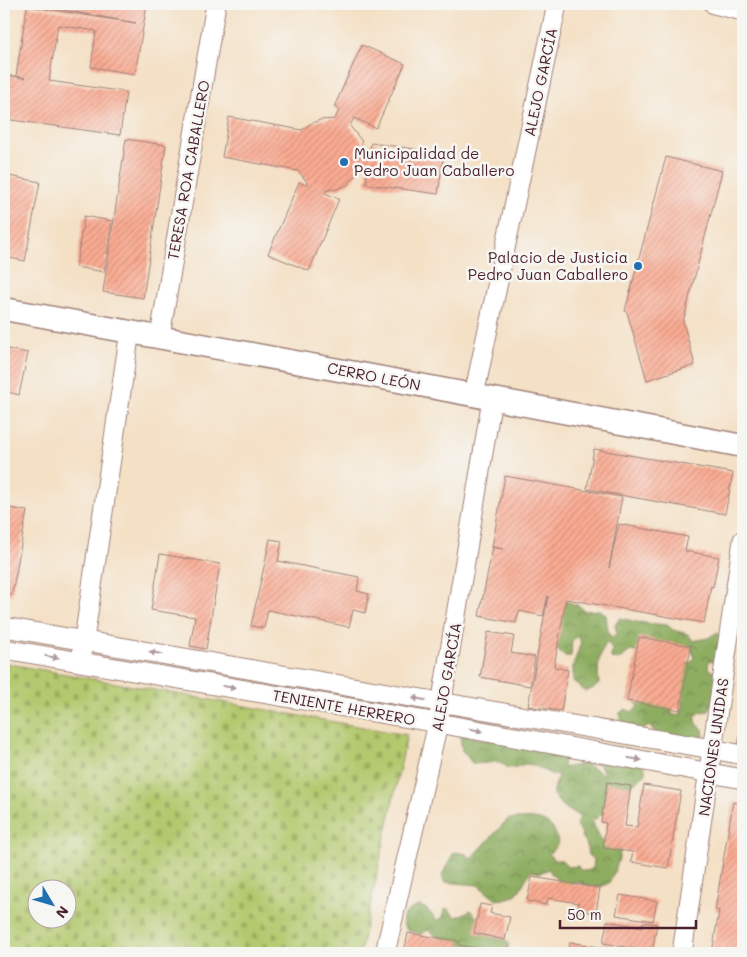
<svg xmlns="http://www.w3.org/2000/svg" width="747" height="957" viewBox="0 0 747 957" font-family="Mali,sans-serif">
<defs>
<pattern id="forest-crowns" width="20" height="18" patternUnits="userSpaceOnUse" patternTransform="scale(1.25)"><rect width="20" height="18" fill="#8ead61"/><path d="M2 6a3 3 0 1 1 6 0M12 15a3 3 0 1 1 6 0" fill="none" stroke="#768c50"/></pattern>
<pattern id="cemetery-stones" width="16" height="16" patternUnits="userSpaceOnUse" patternTransform="scale(1.25)"><rect width="16" height="16" fill="#b3c96e"/><path d="M2 7V4a2 2 0 0 1 4 0v3zM10 15v-3a2 2 0 0 1 4 0v3z" fill="#9bac5f"/></pattern>
<pattern id="building-hatch" width="6" height="6" patternUnits="userSpaceOnUse" patternTransform="scale(1.25)"><rect width="6" height="6" fill="#fbac93"/><path d="M-1 1l2-2M0 6l6-6M5 7l2-2" fill="none" stroke="#cd8b78"/></pattern>
</defs>
<rect width="100%" height="100%" fill="#f6f6f2"/>
<filter id="ink" filterUnits="userSpaceOnUse"><feTurbulence type="fractalNoise" baseFrequency=".02" numOctaves="2"/><feDisplacementMap in="SourceGraphic" scale="10" xChannelSelector="R" yChannelSelector="G"/><feConvolveMatrix kernelMatrix="1 2 1 2 8 2 1 2 1" color-interpolation-filters="sRGB"/></filter>
<filter id="wash" filterUnits="userSpaceOnUse"><feTurbulence type="fractalNoise" baseFrequency=".0096" numOctaves="4" result="noise"/><feDisplacementMap in="SourceGraphic" scale="20" xChannelSelector="R" yChannelSelector="G"/><feGaussianBlur stdDeviation="1.12" result="paint"/><feColorMatrix in="noise" values="0 0 0 0 0 0 0 0 0 0 0 0 0 0 0 0 0 1.4 0 .05"/><feComposite in="paint" operator="in"/></filter>
<g filter="url(#wash)">
<rect width="100%" height="100%" fill="#f4e0c5"/>
<g fill="url(#forest-crowns)" stroke="#6c6646">
<path d="M565 601 579 606 585 611 601 610 606 615 608 630 611 638 617 633 615 625 620 618 636 622 667 625 673 630 688 634 693 641 708 638 716 633 724 636 716 662 709 660 708 668 720 677 709 711 701 712 695 716 697 724 703 729 704 736 693 747 659 736 649 726 636 734 623 729 619 714 625 709 632 712 638 707 634 700 672 699V715H680L683 707 677 702 688 664 694 658 692 650 685 647 637 652 630 651 619 660 611 658 612 649 608 642C598 652 597 670 599 684L592 689 585 691 573 681V666L581 642 577 636 572 641 571 656H564L558 651 557 643Z"/>
<path d="M460 735 558 751 564 756 563 768 585 764 605 775 598 762C611 734 643 750 646 774L627 788 597 818 591 820 602 841C606 842 615 843 618 846 624 853 613 874 610 882 596 893 587 882 572 882L569 885C561 885 552 877 549 869L540 873 531 871C517 891 523 897 496 900L478 885 444 882 442 875 454 852 466 854 471 859 508 819C530 819 555 814 558 844L549 854 554 860H562L567 867 578 866 579 869C584 872 589 871 593 868L594 860 588 855 586 843 581 837 582 833 576 825 580 817 562 806 553 795 558 774 553 775C545 772 534 763 525 764 520 765 516 768 508 768 496 757 486 766 472 763L462 750Z"/>
<path d="M420 906 427 909 437 921 443 917 445 909H449L453 915 457 917 471 910 480 922 507 941 509 944 507 952 483 946 476 948 451 945 428 930 421 934 407 930C396 918 408 908 420 906Z"/>
</g>
<path fill="url(#cemetery-stones)" stroke="#7e744c" fill-rule="evenodd" d="M4 663 407 735 360 953H4ZM38 890H68V920H38Z"/>
<g id="blocks">
<g fill="url(#building-hatch)">
<polygon points="30,4 147,4 135,74 91,67 96,31 58,25 49,81 126,92 120,135 4,119 4,75 25,78 16,76 27,6 136,23"/>
<polygon points="297,4 326,4 325,10"/>
<polygon points="362,45 405,64 376,128 354,118 350,126 361,140 364,154 369,155 371,143 444,153 438,194 366,184 368,167 361,166 354,178 347,185 337,189 326,190 325,193 339,199 309,271 268,254 299,182 306,185 307,182 298,171 222,157 229,117 302,130 310,124 320,120 335,119 339,110 334,107"/>
<polygon points="126,139 166,145 143,298 103,292"/>
<polygon points="666,157 722,171 683,322 695,365 647,380 627,312 625,311"/>
<polygon points="4,175 40,182 25,261 4,257"/>
<polygon points="84,216 112,221 104,272 76,267"/>
<polygon points="8,349 28,353 19,395 4,391 4,369"/>
<polygon points="594,449 733,473 725,514 587,489"/>
<polygon points="505,476 622,497 609,568 619,524 688,537 685,551 719,557 713,587 711,586 704,623 566,599 554,667 568,670 561,711 528,706 548,596 543,616 519,611 516,623 479,616 493,547 503,549 492,547"/>
<polygon points="4,507 27,511 12,595 4,594"/>
<polygon points="270,539 282,541 278,561 359,577 357,591 369,594 365,613 353,610 349,627 268,610 264,628 251,626"/>
<polygon points="160,554 220,564 206,649 190,646 195,617 151,610"/>
<polygon points="488,632 514,636 511,653 535,657 530,686 480,677"/>
<polygon points="639,637 691,646 680,710 627,701"/>
<polygon points="742,721 743,721 743,747 738,746"/>
<polygon points="607,782 631,786 625,826 637,827 644,785 681,791 668,868 631,862 633,852 603,848 606,823 601,822"/>
<polygon points="733,802 743,804 743,953 712,953 719,911 715,910"/>
<polygon points="532,877 600,888 596,913 578,910 579,903 548,898 547,905 527,901"/>
<polygon points="620,895 657,901 653,921 616,915"/>
<polygon points="480,904 492,906 490,913 510,917 505,940 474,933"/>
<polygon points="607,921 642,927 643,922 657,924 652,952 603,943"/>
<polygon points="408,933 459,941 459,945 501,953 404,953"/>
<polygon points="570,942 622,951 621,953 568,953"/>
</g>
</g>
</g>
<g filter="url(#ink)">
<use href="#blocks" fill-opacity="0" stroke="#9f8078" stroke-width="1"/>
<g fill="none" stroke-linecap="round" stroke-linejoin="round">
<g stroke="#9f8078" stroke-width="21">
<g id="minor">
<polyline points="714,4 743,11"/>
<polyline points="160,336 216,4"/>
<polyline points="474,395 557,4"/>
<polyline points="4,627 712,749 743,755"/>
<polyline points="4,649 438,723 743,779"/>
<polyline points="82,653 130,331"/>
<polyline points="385,953 438,723 492,399"/>
<polyline points="682,953 743,540"/>
</g>
</g>
<g stroke="#9f8078" stroke-width="25">
<polyline id="tertiary" points="4,309 372,376 743,446"/>
</g>
<use href="#minor" stroke="#fff" stroke-width="19"/>
<use href="#tertiary" stroke="#fff" stroke-width="22"/>
</g>
<defs><path id="oneway-solid" d="M-6-.8H1V-3.2L6.5 0L1 3.2V.8H-6Z" transform="scale(1.25)"/></defs>
<g fill="#ae9aa0">
<use href="#oneway-solid" transform="translate(156 653) rotate(-170)"/>
<use href="#oneway-solid" transform="translate(52 657) rotate(9)"/>
<use href="#oneway-solid" transform="translate(229 687) rotate(10)"/>
<use href="#oneway-solid" transform="translate(419 699) rotate(-170)"/>
<use href="#oneway-solid" transform="translate(476 730) rotate(11)"/>
<use href="#oneway-solid" transform="translate(635 759) rotate(10)"/>
</g>
</g>
<g fill="#1f6fb2" stroke="#f6f6f2" stroke-width="2">
<circle cx="344" cy="162" r="5"/>
<circle cx="638" cy="266" r="5"/>
</g>
<g text-anchor="middle" dominant-baseline="central" stroke-width="5" stroke-linejoin="round" paint-order="stroke">
<g font-size="15" fill="#4a1f2b" stroke="#f6f6f2">
<text transform="translate(540 82) rotate(-78)">ALEJO GARCÍA</text>
<text transform="translate(188 170) rotate(-80)">TERESA ROA CABALLERO</text>
<text transform="translate(374 376) rotate(11)">CERRO LEÓN</text>
<text transform="translate(446 677) rotate(-80)">ALEJO GARCÍA</text>
<text transform="translate(344 707) rotate(10)">TENIENTE HERRERO</text>
<text transform="translate(713 747) rotate(-82)">NACIONES UNIDAS</text>
</g>
<g font-size="15" fill="#4a1f2b" stroke="#f6f6f2" text-anchor="start">
<text x="354" y="153">Municipalidad de<tspan x="354" dy="17">Pedro Juan Caballero</tspan></text>
<text x="628" y="257" text-anchor="end">Palacio de Justicia<tspan x="628" dy="17">Pedro Juan Caballero</tspan></text>
</g>
</g>
<rect width="747" height="957" fill="none" stroke="#f6f6f2" stroke-width="20"/>
<g transform="translate(52 904) rotate(128)"><circle r="24" fill="#f6f6f2" stroke="#b1a0a2"/>
<path d="M0-4L9 19L0 12L-9 19Z" fill="#1f6fb2"/>
<text y="-8" font-size="14" font-weight="bold" text-anchor="middle" fill="#4a1f2b">N</text>
</g>
<path d="M560 920v8h136v-8" fill="none" stroke="#4a1f2b" stroke-width="2.5"/>
<text x="567" y="920" font-size="15" fill="#4a1f2b" stroke="#f6f6f2" stroke-width="4" paint-order="stroke">50 m</text>
</svg>
